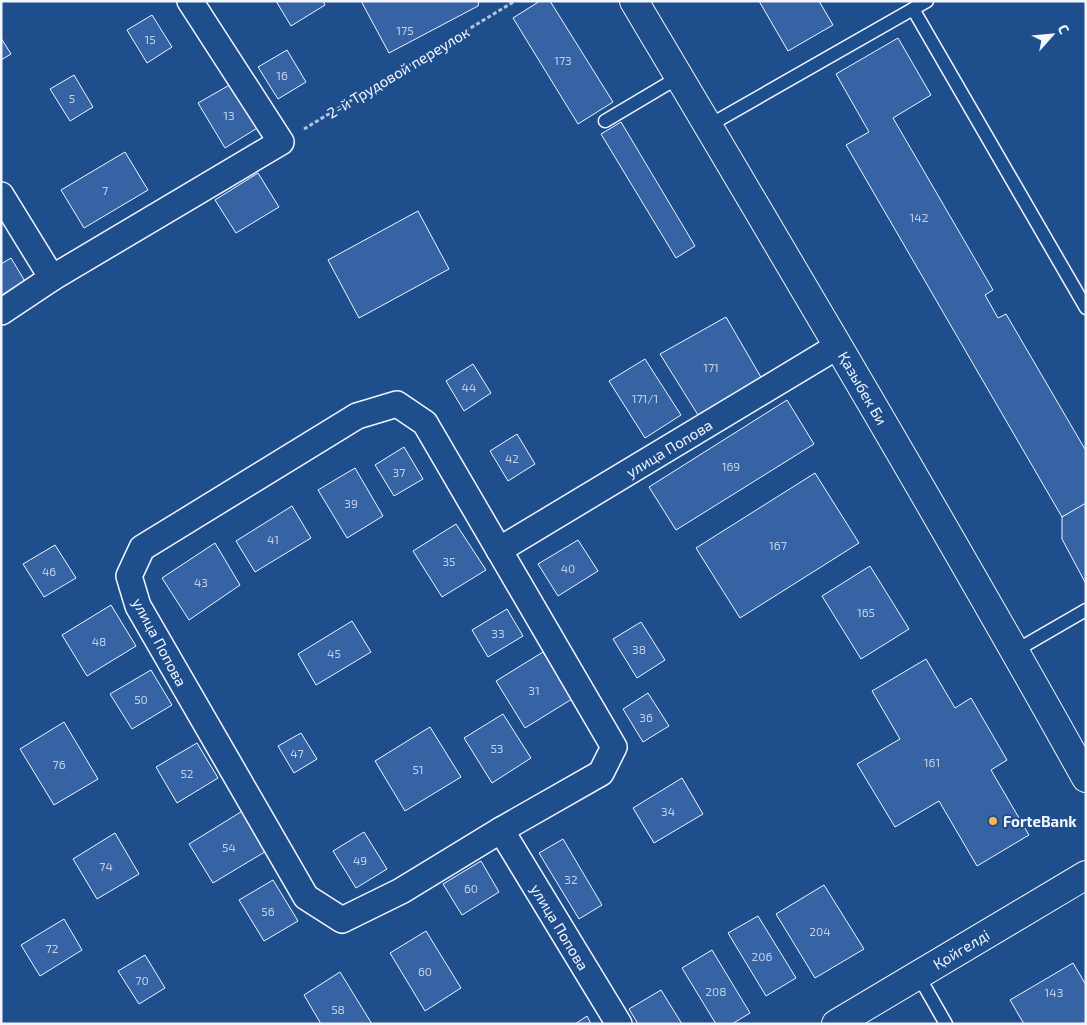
<svg xmlns="http://www.w3.org/2000/svg" width="1087" height="1025" viewBox="0 0 1087 1025" font-family="'Exo 2',sans-serif">
<rect width="100%" height="100%" fill="#1f4e8c"/>
<g fill="#3563a3" stroke="#f2f6ff">
<polygon points="276,1 323,1 325,5 291,26"/>
<polygon points="361,1 479,1 478,6 389,53"/>
<polygon points="540,1 550,1 613,102 578,124 513,18"/>
<polygon points="759,1 819,1 833,25 788,51"/>
<polygon points="152,15 172,47 147,63 127,30"/>
<polygon points="1,38 11,54 1,60"/>
<polygon points="898,38 931,95 893,118 993,290 985,295 998,318 1006,314 1086,451 1086,504 1062,517 846,145 869,132 836,74"/>
<polygon points="287,50 306,82 278,99 258,67"/>
<polygon points="74,75 93,107 70,121 50,89"/>
<polygon points="233,83 259,127 225,148 198,103"/>
<polygon points="621,122 695,246 676,258 601,134"/>
<polygon points="125,152 148,190 84,228 61,190"/>
<polygon points="258,173 279,207 236,233 215,200"/>
<polygon points="418,211 449,269 359,318 328,260"/>
<polygon points="11,258 26,283 1,298 1,264"/>
<polygon points="726,317 762,379 698,415 660,354"/>
<polygon points="645,359 681,415 645,438 609,381"/>
<polygon points="473,364 491,393 464,411 446,381"/>
<polygon points="787,400 814,444 676,530 649,487"/>
<polygon points="517,434 535,464 508,481 490,451"/>
<polygon points="404,447 423,479 394,496 375,465"/>
<polygon points="355,468 383,516 347,538 318,490"/>
<polygon points="815,473 859,543 740,618 696,548"/>
<polygon points="1086,503 1086,584 1062,539 1062,517"/>
<polygon points="292,506 311,538 255,572 236,541"/>
<polygon points="456,524 486,570 442,597 413,551"/>
<polygon points="578,540 598,571 558,596 538,564"/>
<polygon points="215,543 240,585 189,620 162,578"/>
<polygon points="55,545 76,578 44,597 23,564"/>
<polygon points="870,566 909,629 861,659 822,596"/>
<polygon points="111,605 136,646 87,676 62,635"/>
<polygon points="507,609 523,636 488,657 472,630"/>
<polygon points="352,621 371,652 316,685 298,654"/>
<polygon points="641,622 665,660 637,678 613,639"/>
<polygon points="543,652 572,699 525,728 496,681"/>
<polygon points="926,659 955,708 971,698 1007,760 991,770 1029,835 977,866 939,801 895,827 857,764 900,739 872,691"/>
<polygon points="151,670 172,705 132,729 110,694"/>
<polygon points="648,693 669,726 643,742 623,709"/>
<polygon points="503,714 531,758 492,783 464,738"/>
<polygon points="64,722 98,779 54,805 20,749"/>
<polygon points="430,727 461,777 405,811 375,761"/>
<polygon points="301,733 317,759 294,773 278,746"/>
<polygon points="197,743 218,778 177,803 156,767"/>
<polygon points="682,778 703,814 654,843 633,808"/>
<polygon points="244,810 268,850 213,883 189,844"/>
<polygon points="364,832 387,869 356,888 333,851"/>
<polygon points="115,833 139,874 97,899 73,859"/>
<polygon points="563,839 602,905 579,919 539,853"/>
<polygon points="481,861 499,892 462,915 443,884"/>
<polygon points="273,880 298,921 264,941 239,900"/>
<polygon points="824,885 864,949 815,978 776,914"/>
<polygon points="758,916 796,978 766,996 728,933"/>
<polygon points="64,919 82,950 40,976 21,945"/>
<polygon points="426,931 461,988 425,1011 390,953"/>
<polygon points="712,950 750,1013 732,1024 716,1024 682,968"/>
<polygon points="145,955 165,988 139,1004 118,971"/>
<polygon points="1073,963 1086,985 1086,1024 1024,1024 1010,1000"/>
<polygon points="340,972 372,1024 321,1024 304,995"/>
<polygon points="661,990 682,1024 638,1024 629,1009"/>
<polygon points="587,1016 591,1024 575,1024"/>
</g>
<g fill="none" stroke-linecap="round" stroke-linejoin="round">
<g stroke="#f2f6ff" stroke-width="15">
<g id="lane">
<polyline points="913,9 1086,308"/>
<polyline points="605,121 679,77"/>
<polyline points="708,126 927,1"/>
<polyline points="1015,651 1086,610"/>
<polyline points="918,975 946,1024"/>
</g>
</g>
<g stroke="#f2f6ff" stroke-width="28">
<g id="street">
<polyline points="1,195 52,278"/>
<polyline points="1,312 52,278 281,142 190,1"/>
<polygon points="397,404 425,423 614,747 601,773 501,830 401,891 342,920 306,897 138,606 129,576 142,548 357,416"/>
<polyline points="499,550 838,346"/>
<polyline points="501,830 619,1024"/>
</g>
</g>
<g stroke="#f2f6ff" stroke-width="30">
<g id="secondary">
<path d="M634 1C787 259 940 516 1086 778"/>
<polyline points="836,1024 1086,875"/>
</g>
</g>
<polyline stroke="#b3c4dc" stroke-width="3" stroke-dasharray="4 2.5" stroke-linecap="butt" points="304,129 515,1"/>
<use href="#lane" stroke="#1f4e8c" stroke-width="12"/>
<use href="#street" stroke="#1f4e8c" stroke-width="25"/>
<use href="#secondary" stroke="#1f4e8c" stroke-width="28"/>
</g>
<circle fill="#ffb74d" stroke="#1f4e8c" stroke-width="2" cx="993" cy="821" r="5"/>
<g text-anchor="middle" dominant-baseline="central" stroke-width="4" stroke-linejoin="round" paint-order="stroke">
<g font-size="12" fill="#c3d1e8">
<text x="405" y="30">175</text>
<text x="150" y="39">15</text>
<text x="563" y="60">173</text>
<text x="282" y="75">16</text>
<text x="72" y="98">5</text>
<text x="229" y="115">13</text>
<text x="105" y="190">7</text>
<text x="919" y="217">142</text>
<text x="711" y="367">171</text>
<text x="469" y="387">44</text>
<text x="645" y="398">171/1</text>
<text x="512" y="458">42</text>
<text x="731" y="466">169</text>
<text x="399" y="472">37</text>
<text x="351" y="503">39</text>
<text x="273" y="539">41</text>
<text x="778" y="545">167</text>
<text x="449" y="561">35</text>
<text x="568" y="568">40</text>
<text x="49" y="571">46</text>
<text x="201" y="582">43</text>
<text x="866" y="612">165</text>
<text x="498" y="633">33</text>
<text x="99" y="641">48</text>
<text x="639" y="649">38</text>
<text x="334" y="653">45</text>
<text x="534" y="690">31</text>
<text x="141" y="699">50</text>
<text x="646" y="717">36</text>
<text x="497" y="748">53</text>
<text x="297" y="753">47</text>
<text x="932" y="762">161</text>
<text x="59" y="764">76</text>
<text x="418" y="769">51</text>
<text x="187" y="773">52</text>
<text x="668" y="811">34</text>
<text x="229" y="847">54</text>
<text x="360" y="860">49</text>
<text x="106" y="866">74</text>
<text x="571" y="879">32</text>
<text x="471" y="888">60</text>
<text x="268" y="911">56</text>
<text x="820" y="931">204</text>
<text x="52" y="948">72</text>
<text x="762" y="956">206</text>
<text x="425" y="971">60</text>
<text x="142" y="980">70</text>
<text x="716" y="991">208</text>
<text x="1054" y="992">143</text>
<text x="338" y="1009">58</text>
</g>
<g font-size="15" fill="#f2f6ff" stroke="#1f4e8c">
<text transform="translate(398 72) rotate(-31)">2-й Трудовой переулок</text>
<text transform="translate(863 388) rotate(60)">Қазыбек Би</text>
<text transform="translate(669 448) rotate(-31)">улица Попова</text>
<text transform="translate(160 642) rotate(62)">улица Попова</text>
<text transform="translate(560 927) rotate(59)">улица Попова</text>
<text transform="translate(961 949) rotate(-31)">Қойгелді</text>
</g>
<g font-size="15" font-weight="bold" fill="#f2f6ff" stroke="#1f4e8c" text-anchor="start">
<text x="1003" y="821">ForteBank</text>
</g>
</g>
<rect width="1087" height="1025" fill="none" stroke="#f2f6ff" stroke-width="5"/>
<g transform="translate(1052 35) rotate(63)" stroke="#1f4e8c" stroke-width="4" paint-order="stroke">
<path d="M0-4L9 19L0 12L-9 19Z" fill="#f2f6ff"/>
<text y="-8" font-size="14" font-weight="bold" text-anchor="middle" fill="#f2f6ff">С</text>
</g>
</svg>
